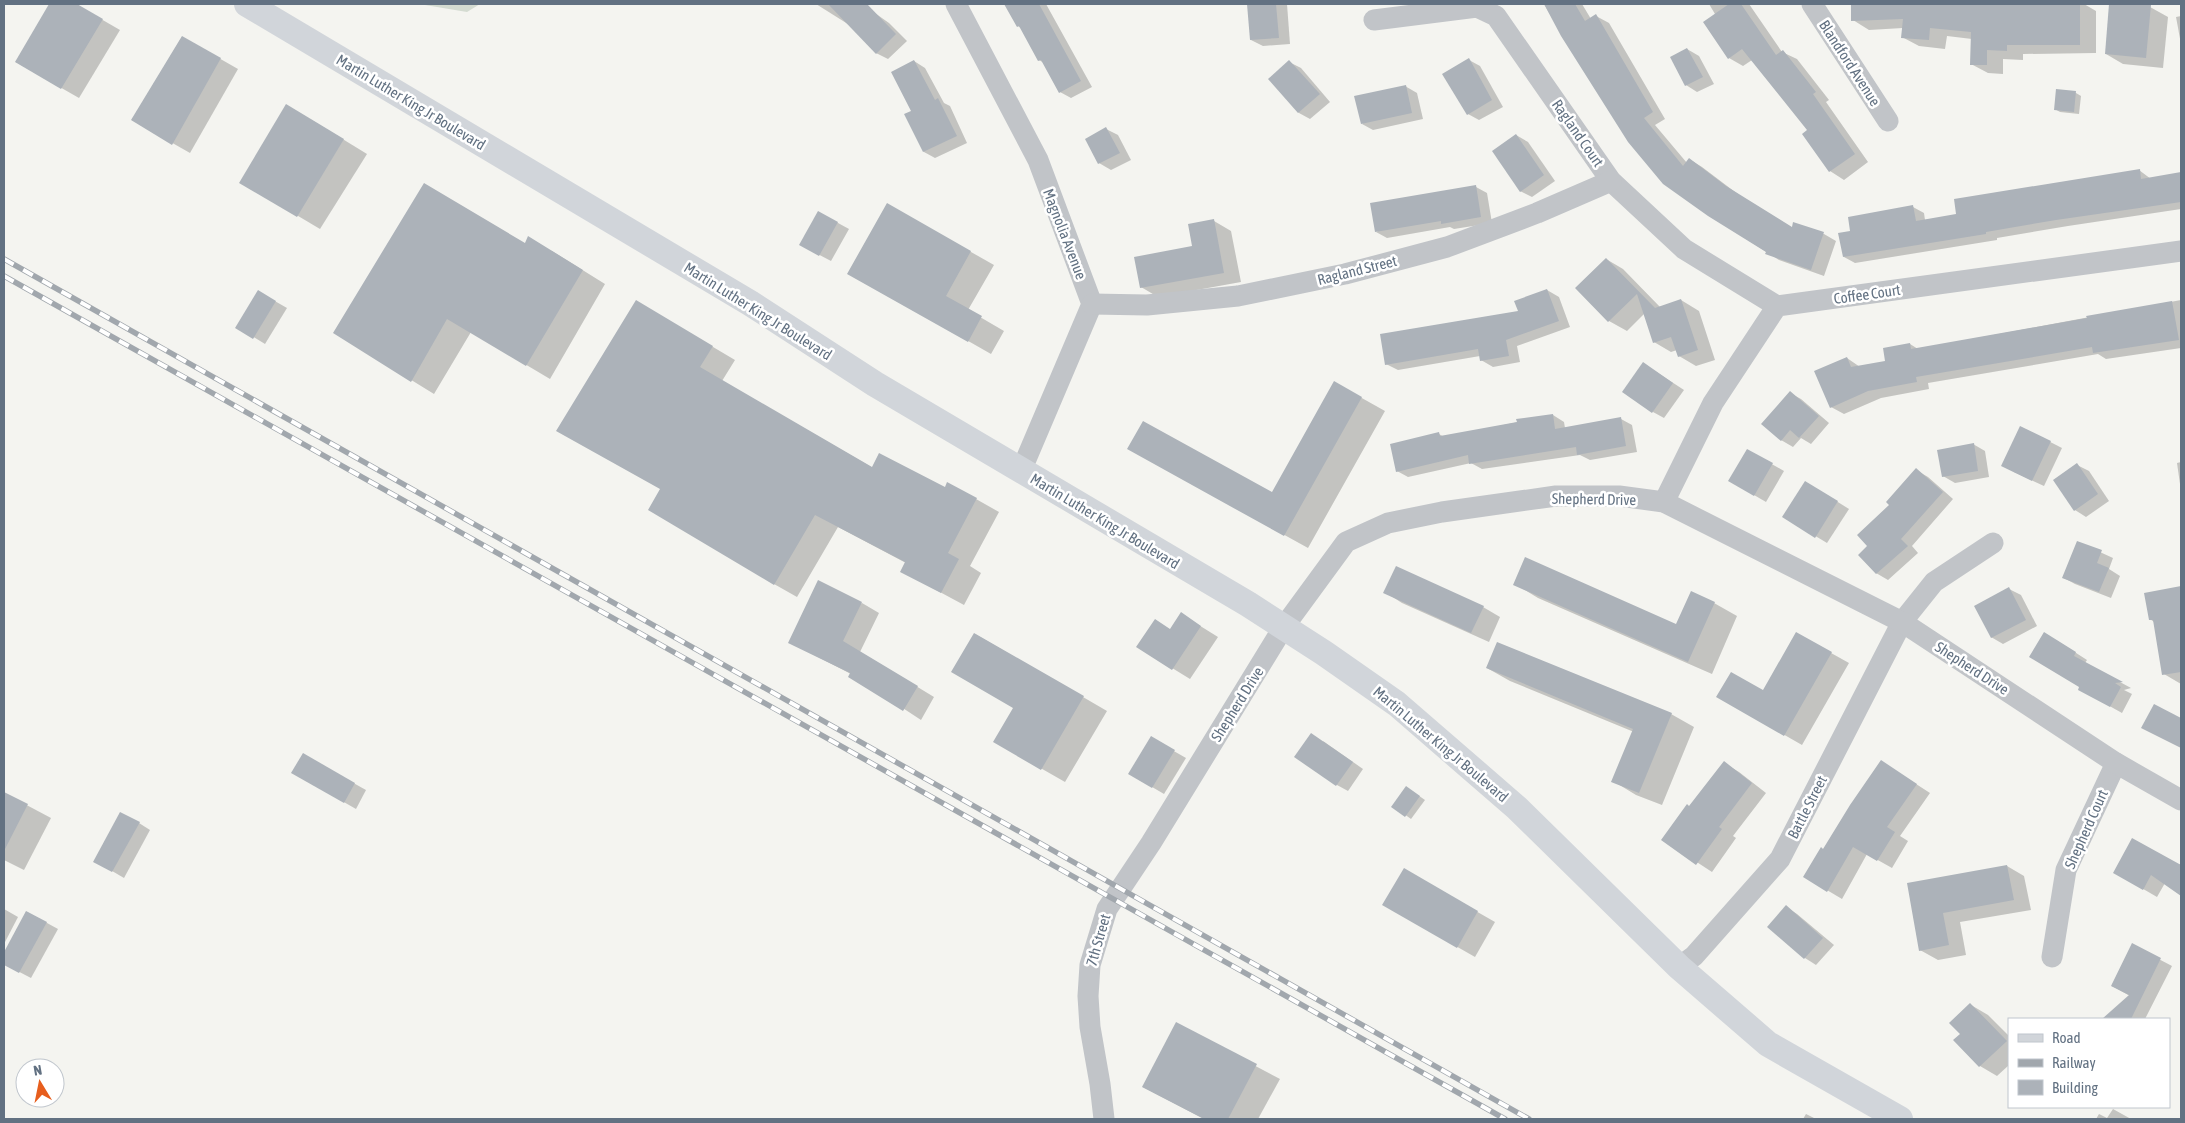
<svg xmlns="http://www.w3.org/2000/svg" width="2185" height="1123" viewBox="0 0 2185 1123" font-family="'Asap Condensed',sans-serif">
<rect width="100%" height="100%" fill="#f4f4f0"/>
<polygon fill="#d4dbd1" points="419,4 480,4 467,12"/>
<g fill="#0003">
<polygon points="50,4 75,4 120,30 79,98 16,62"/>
<polygon points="816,4 862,4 889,23 907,41 888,59 876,53 851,26"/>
<polygon points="1007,4 1046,4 1092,87 1071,98 1060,92 1044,63 1039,60 1022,29 1018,26"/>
<polygon points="1249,4 1287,4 1290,44 1263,46 1251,40"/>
<polygon points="1544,4 1582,4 1591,19 1596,16 1609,23 1665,119 1655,125 1687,163 1689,159 1702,167 1739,195 1792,228 1794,224 1824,234 1836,241 1824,276 1779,260 1709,215 1562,35"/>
<polygon points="1709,4 1749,4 1782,52 1797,59 1829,100 1826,102 1868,162 1844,180 1830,171 1809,131 1752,60 1743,66 1729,58 1715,14"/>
<polygon points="1852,4 2084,4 2096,11 2096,53 2023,54 2023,60 2003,59 2003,74 1988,73 1971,64 1972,39 1947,36 1945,49 1919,46 1902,37 1903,28 1869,30 1853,20"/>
<polygon points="2110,4 2150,7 2168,17 2163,68 2123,64 2106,54"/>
<polygon points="2181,16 2181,44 2176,17"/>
<polygon points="182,37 238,69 190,153 132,120"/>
<polygon points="1687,49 1699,56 1714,84 1697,92 1686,85"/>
<polygon points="1469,60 1480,66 1503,107 1479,120 1468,114"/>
<polygon points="914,61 925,68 944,103 950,106 967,143 935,158 924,152 913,111"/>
<polygon points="1289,62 1301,68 1330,102 1310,119 1299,113 1269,79"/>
<polygon points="1405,86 1417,93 1423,119 1373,130 1362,124"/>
<polygon points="2057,91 2076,93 2081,96 2079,114 2060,112 2055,109"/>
<polygon points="310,119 367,154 320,229 241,182"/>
<polygon points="1106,129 1118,135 1131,160 1111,170 1099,163 1087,139"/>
<polygon points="1516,135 1528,142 1555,181 1532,197 1520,191"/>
<polygon points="2139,170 2151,179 2181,173 2181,209 2068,226 1997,238 1997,240 1855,263 1844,257 1851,232 1913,207 1924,213 1925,220 1958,215"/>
<polygon points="1476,187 1487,193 1492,223 1454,229 1450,227 1387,238 1376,232"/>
<polygon points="888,205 994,265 968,310 1004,331 991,354 849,273"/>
<polygon points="818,212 849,229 831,261 812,251"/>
<polygon points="1214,221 1231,231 1241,282 1158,297 1141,287 1193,247"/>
<polygon points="525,244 552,251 605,284 550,379 471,332 434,394 335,333"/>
<polygon points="1606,259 1623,269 1660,307 1681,300 1699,311 1715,360 1696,366 1679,356 1677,350 1671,352 1654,342 1644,314 1627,331 1609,321 1577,288"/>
<polygon points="1547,290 1559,297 1570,327 1517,346 1520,362 1493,367 1481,360 1480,356 1398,370 1386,364 1519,312"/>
<polygon points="259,292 287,308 265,344 237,327"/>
<polygon points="2181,300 2181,348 2106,359 2098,354 1928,383 1929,389 1881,398 1844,414 1831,407 1847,358 1860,367 1887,362 1910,344 1918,349"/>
<polygon points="659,315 735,360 722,381 873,468 976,499 999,512 970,566 981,573 964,605 925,584 906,563 838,527 797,597 774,584 661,489"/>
<polygon points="1655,371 1684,390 1664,418 1653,412"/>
<polygon points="1335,383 1385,411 1308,548 1152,462 1273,494"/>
<polygon points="1790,393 1801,399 1829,423 1811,444 1801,438 1793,447 1781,440"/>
<polygon points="1553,415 1564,422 1565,428 1621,419 1632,425 1637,452 1590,460 1580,455 1482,469 1471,463 1408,477 1397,471 1439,434 1444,437"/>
<polygon points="2021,427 2062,448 2044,486 2014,472"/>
<polygon points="1973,444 1985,451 1989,477 1955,483 1943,476"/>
<polygon points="1747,450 1784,471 1766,502 1730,481"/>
<polygon points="2181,462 2181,491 2177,463"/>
<polygon points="2077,465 2089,471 2109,501 2086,517 2075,510"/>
<polygon points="1916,470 1928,477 1953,499 1912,546 1918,553 1888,580 1876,573 1869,547 1891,505"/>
<polygon points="1817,489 1849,509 1827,543 1784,517"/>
<polygon points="2078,542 2113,558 2109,569 2120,576 2111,598 2075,584 2064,578"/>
<polygon points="1515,584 1677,625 1714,603 1737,616 1712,674 1538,598"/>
<polygon points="2181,587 2181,684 2164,674 2154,622 2150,619 2145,594"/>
<polygon points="2009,589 2021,595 2037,626 2003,644 1991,637"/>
<polygon points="1385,592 1483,607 1500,617 1489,642 1402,603"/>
<polygon points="862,603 879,613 860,652 934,697 921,720 851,674 789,642"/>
<polygon points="1181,614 1218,637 1190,679 1138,647 1171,630"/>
<polygon points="975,634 1107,711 1065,782 995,742 1015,708"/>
<polygon points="1797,634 1849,663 1802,745 1718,697 1764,692"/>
<polygon points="2056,640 2087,660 2085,663 2131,688 2124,690 2132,694 2122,713 2079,689 2080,687"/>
<polygon points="1487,668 1671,714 1694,727 1662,805 1636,795 1613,781 1634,732 1510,681"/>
<polygon points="1151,738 1186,758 1164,794 1130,774"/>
<polygon points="1323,741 1363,769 1348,791 1337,785"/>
<polygon points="303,755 366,790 356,809 293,773"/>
<polygon points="1882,762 1930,793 1900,836 1908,841 1892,868 1867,854 1842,899 1805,877"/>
<polygon points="1724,763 1739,772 1766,793 1733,836 1736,838 1712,872 1663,840"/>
<polygon points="1412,791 1425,800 1411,819 1393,806"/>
<polygon points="4,793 51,818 24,870 4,860"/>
<polygon points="139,823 150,830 124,878 95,861"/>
<polygon points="2181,863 2181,894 2165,883 2157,897 2114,872 2179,865"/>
<polygon points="2007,866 2024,876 2031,910 1960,922 1966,955 1938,960 1920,950 1908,884"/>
<polygon points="1404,870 1495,922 1475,957 1384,905"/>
<polygon points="1786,907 1797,914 1834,945 1816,965 1805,958 1768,927"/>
<polygon points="4,909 18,917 4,944"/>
<polygon points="27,912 58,929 31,978 4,964 4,955"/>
<polygon points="2132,945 2172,966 2145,1019 2104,1019 2130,996 2112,986"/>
<polygon points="1971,1005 1988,1015 2009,1036 2009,1065 1997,1076 1980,1066 1961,1034"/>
<polygon points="1176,1024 1280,1079 1258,1119 1204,1119 1143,1087"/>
<polygon points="2113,1109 2131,1119 2096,1119 2099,1114 2107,1118"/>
<polygon points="1806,1114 1816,1119 1803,1119"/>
</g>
<g fill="#acb2b9">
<polygon points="49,4 77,4 103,19 61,89 15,62"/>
<polygon points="828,4 867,4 896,34 876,54"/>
<polygon points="1004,4 1039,4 1081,81 1059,93 1041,60 1038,61 1019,26 1017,27"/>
<polygon points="1247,4 1276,4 1279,38 1250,40"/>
<polygon points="1544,4 1575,4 1585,21 1596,14 1653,112 1644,118 1683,166 1689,158 1726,186 1792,227 1793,222 1824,232 1811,270 1765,254 1766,252 1708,216 1663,184 1628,142 1561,36"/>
<polygon points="1729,4 1741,4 1776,55 1783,50 1816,92 1813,94 1855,154 1829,172 1802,134 1807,130 1742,49 1728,59 1703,22"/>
<polygon points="1851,4 2080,4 2080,45 2007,45 2007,51 1987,50 1987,65 1970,65 1971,32 1930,28 1929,40 1901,38 1903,19 1851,21"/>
<polygon points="2109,4 2151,5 2146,58 2105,54"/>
<polygon points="182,36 221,58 172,145 131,120"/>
<polygon points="1687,48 1703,77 1685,86 1670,57"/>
<polygon points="1469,58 1492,100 1467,115 1442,74"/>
<polygon points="914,60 935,100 938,98 957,136 923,152 904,114 911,111 891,72"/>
<polygon points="1289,60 1320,94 1298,113 1268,79"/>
<polygon points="1406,85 1412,113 1361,124 1354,96"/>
<polygon points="2056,89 2076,91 2074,112 2054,110"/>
<polygon points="286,104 344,139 297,217 239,183"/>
<polygon points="1106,127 1120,153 1098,164 1085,139"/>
<polygon points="1516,134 1544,175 1520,192 1492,151"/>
<polygon points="2140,169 2141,179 2181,172 2181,202 2056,220 1986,232 1986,234 1843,257 1838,233 1850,231 1848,217 1913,205 1916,221 1956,214 1954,199"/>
<polygon points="424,183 525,243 528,236 583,270 526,366 447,319 411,382 333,333"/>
<polygon points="1476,185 1481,217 1441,224 1441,221 1375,232 1370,203"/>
<polygon points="887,203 971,251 946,296 982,316 968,342 847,274"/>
<polygon points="818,211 838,222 819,256 799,245"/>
<polygon points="1214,219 1224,273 1140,288 1134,257 1192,246 1188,224"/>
<polygon points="1606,258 1655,308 1681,299 1698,350 1678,357 1671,337 1653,343 1637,294 1608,322 1575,288"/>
<polygon points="1547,289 1559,321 1506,340 1509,356 1480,361 1478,349 1385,365 1380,334 1518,311 1514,301"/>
<polygon points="258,290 276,301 253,339 235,328"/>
<polygon points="636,300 713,346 700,367 872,467 879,453 945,487 947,482 977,498 948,553 959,559 941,593 900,572 905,562 815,515 774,585 648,510 660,489 556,431"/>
<polygon points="2172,301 2179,340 2093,353 2092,347 1916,377 1917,382 1868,391 1830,408 1814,371 1847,357 1851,367 1885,361 1883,348 1910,343 1911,349 2087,318 2086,316"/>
<polygon points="1643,362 1673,383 1652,413 1622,392"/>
<polygon points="1334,381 1362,397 1284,536 1127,449 1143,421 1272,492"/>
<polygon points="1790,391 1819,416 1799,438 1790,430 1781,441 1761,424"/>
<polygon points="1553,414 1555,429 1621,417 1626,446 1577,455 1576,447 1469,464 1468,455 1396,472 1390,444 1439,432 1440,436 1517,422 1516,419"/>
<polygon points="2020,426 2051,441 2032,481 2001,466"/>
<polygon points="1974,443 1978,471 1942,477 1937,450"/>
<polygon points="1747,449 1773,463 1754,496 1728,481"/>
<polygon points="2077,463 2098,494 2074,511 2053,480"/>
<polygon points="1916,468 1943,492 1901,539 1908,546 1876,574 1858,555 1867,546 1857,535 1889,505 1886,502"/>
<polygon points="1805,481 1838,501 1815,538 1782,517"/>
<polygon points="2077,541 2102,550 2097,563 2109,568 2099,592 2062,578"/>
<polygon points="1525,557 1676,624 1691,591 1715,602 1688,662 1513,585"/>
<polygon points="1396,566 1484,606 1471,633 1383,593"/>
<polygon points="818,580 862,602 843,641 918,686 903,711 848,677 850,673 788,643"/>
<polygon points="2181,586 2181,672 2162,675 2153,620 2149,620 2144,593"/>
<polygon points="2009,587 2026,620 1991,638 1974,606"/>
<polygon points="1181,612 1201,626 1172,670 1136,647 1155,619 1170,629"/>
<polygon points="1796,632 1832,652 1784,736 1716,697 1731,672 1763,690"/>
<polygon points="2044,632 2076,652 2074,656 2123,682 2115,683 2121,687 2110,707 2078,690 2079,687 2029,657"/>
<polygon points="974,633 1084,696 1041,770 993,742 1013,708 951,672"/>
<polygon points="1497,642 1672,713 1639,793 1611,782 1633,729 1486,668"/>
<polygon points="2154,704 2181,718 2181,748 2141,728"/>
<polygon points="1311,733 1353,762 1336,786 1294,757"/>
<polygon points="1151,736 1175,750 1152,788 1128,774"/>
<polygon points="303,753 355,783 344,803 291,773"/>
<polygon points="1881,760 1917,784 1887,827 1895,832 1877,861 1853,847 1827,892 1803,877 1821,847 1823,849 1850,805"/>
<polygon points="1724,761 1752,783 1719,827 1722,829 1696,865 1661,840 1687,804 1689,806"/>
<polygon points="1406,786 1420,796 1405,817 1391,807"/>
<polygon points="4,792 28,804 4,851"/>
<polygon points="120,812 140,822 112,872 93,862"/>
<polygon points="2132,838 2181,865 2181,896 2151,875 2143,890 2113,873"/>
<polygon points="2007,865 2014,900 1943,913 1949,945 1919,951 1907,883"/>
<polygon points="1404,868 1478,911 1457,948 1382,905"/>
<polygon points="1786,905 1823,938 1804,959 1767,927"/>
<polygon points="26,911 47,922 19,973 4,965 4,952"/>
<polygon points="2132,943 2161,958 2131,1019 2102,1019 2129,995 2111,986"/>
<polygon points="1970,1003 2007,1041 1979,1067 1953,1040 1960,1034 1949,1023"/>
<polygon points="1176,1022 1257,1064 1228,1119 1204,1119 1142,1087"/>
</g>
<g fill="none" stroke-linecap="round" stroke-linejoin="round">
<g stroke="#c1c4c8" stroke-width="21">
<polyline points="956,4 1038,160 1092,304 1021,471"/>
<polyline points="1812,4 1888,121"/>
<polyline points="1374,20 1477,7 1496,16 1611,181 1684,249 1777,306"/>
<polyline points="1092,304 1147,305 1238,296 1345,274 1447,247 1537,213 1611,181"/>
<polyline points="1664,502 1713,403 1777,306 2181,251"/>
<polyline points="2052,957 2066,870 2116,763"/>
<polyline points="1679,967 1694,956 1780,859 1902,622 1934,582 1993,543"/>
<polyline points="1104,1119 1100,1084 1090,1027 1088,996 1090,965 1107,909 1151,843 1283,628 1346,542 1388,523 1442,512 1556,496 1619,496 1664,502 1902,622 2116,763 2181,800"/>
</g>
<polyline stroke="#d1d5da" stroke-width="26" points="247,4 750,303 875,384 1248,604 1324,653 1397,704 1517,808 1679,967 1768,1044 1900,1119"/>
<g stroke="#a1a7ad" stroke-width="5.5">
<g id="rail">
<polyline points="4,259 1529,1119"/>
<polyline points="4,276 1505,1119"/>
</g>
</g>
<use href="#rail" stroke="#fff" stroke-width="4" stroke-dasharray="11" stroke-linecap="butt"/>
</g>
<g text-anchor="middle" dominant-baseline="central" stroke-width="5" stroke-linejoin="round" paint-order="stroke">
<g font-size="15" fill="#627182" stroke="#fff">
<text transform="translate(1850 63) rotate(57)">Blandford Avenue</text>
<text transform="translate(411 102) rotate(31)">Martin Luther King Jr Boulevard</text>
<text transform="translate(1578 133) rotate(55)">Ragland Court</text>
<text transform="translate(1065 234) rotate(69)">Magnolia Avenue</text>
<text transform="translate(1357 270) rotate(-14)">Ragland Street</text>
<text transform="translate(1867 294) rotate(-8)">Coffee Court</text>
<text transform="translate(758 311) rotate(32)">Martin Luther King Jr Boulevard</text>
<text transform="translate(1594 499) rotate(1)">Shepherd Drive</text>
<text transform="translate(1105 521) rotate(31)">Martin Luther King Jr Boulevard</text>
<text transform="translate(1972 668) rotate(33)">Shepherd Drive</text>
<text transform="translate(1237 704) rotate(-58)">Shepherd Drive</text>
<text transform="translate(1441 744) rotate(40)">Martin Luther King Jr Boulevard</text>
<text transform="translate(1807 807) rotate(-63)">Battle Street</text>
<text transform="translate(2086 829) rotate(-66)">Shepherd Court</text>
<text transform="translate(1098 940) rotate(-74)">7th Street</text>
</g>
</g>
<rect width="2185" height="1123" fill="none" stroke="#627182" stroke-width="10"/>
<rect x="2008" y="1018" width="162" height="90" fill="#ffffff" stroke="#c0c6cd"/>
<rect x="2018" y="1034" width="25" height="8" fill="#d1d5da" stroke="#c0c6cd"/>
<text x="2052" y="1043" font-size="15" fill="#627182">Road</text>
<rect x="2018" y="1059" width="25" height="8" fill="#a1a7ad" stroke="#c0c6cd"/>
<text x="2052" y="1068" font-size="15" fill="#627182">Railway</text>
<rect x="2018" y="1080" width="25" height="15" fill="#acb2b9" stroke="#c0c6cd"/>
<text x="2052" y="1093" font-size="15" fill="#627182">Building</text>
<g transform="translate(40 1083) rotate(350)"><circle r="24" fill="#ffffff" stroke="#c0c6cd"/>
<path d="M0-4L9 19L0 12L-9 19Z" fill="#e75e1d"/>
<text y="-8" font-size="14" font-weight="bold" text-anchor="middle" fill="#627182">N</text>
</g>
</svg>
